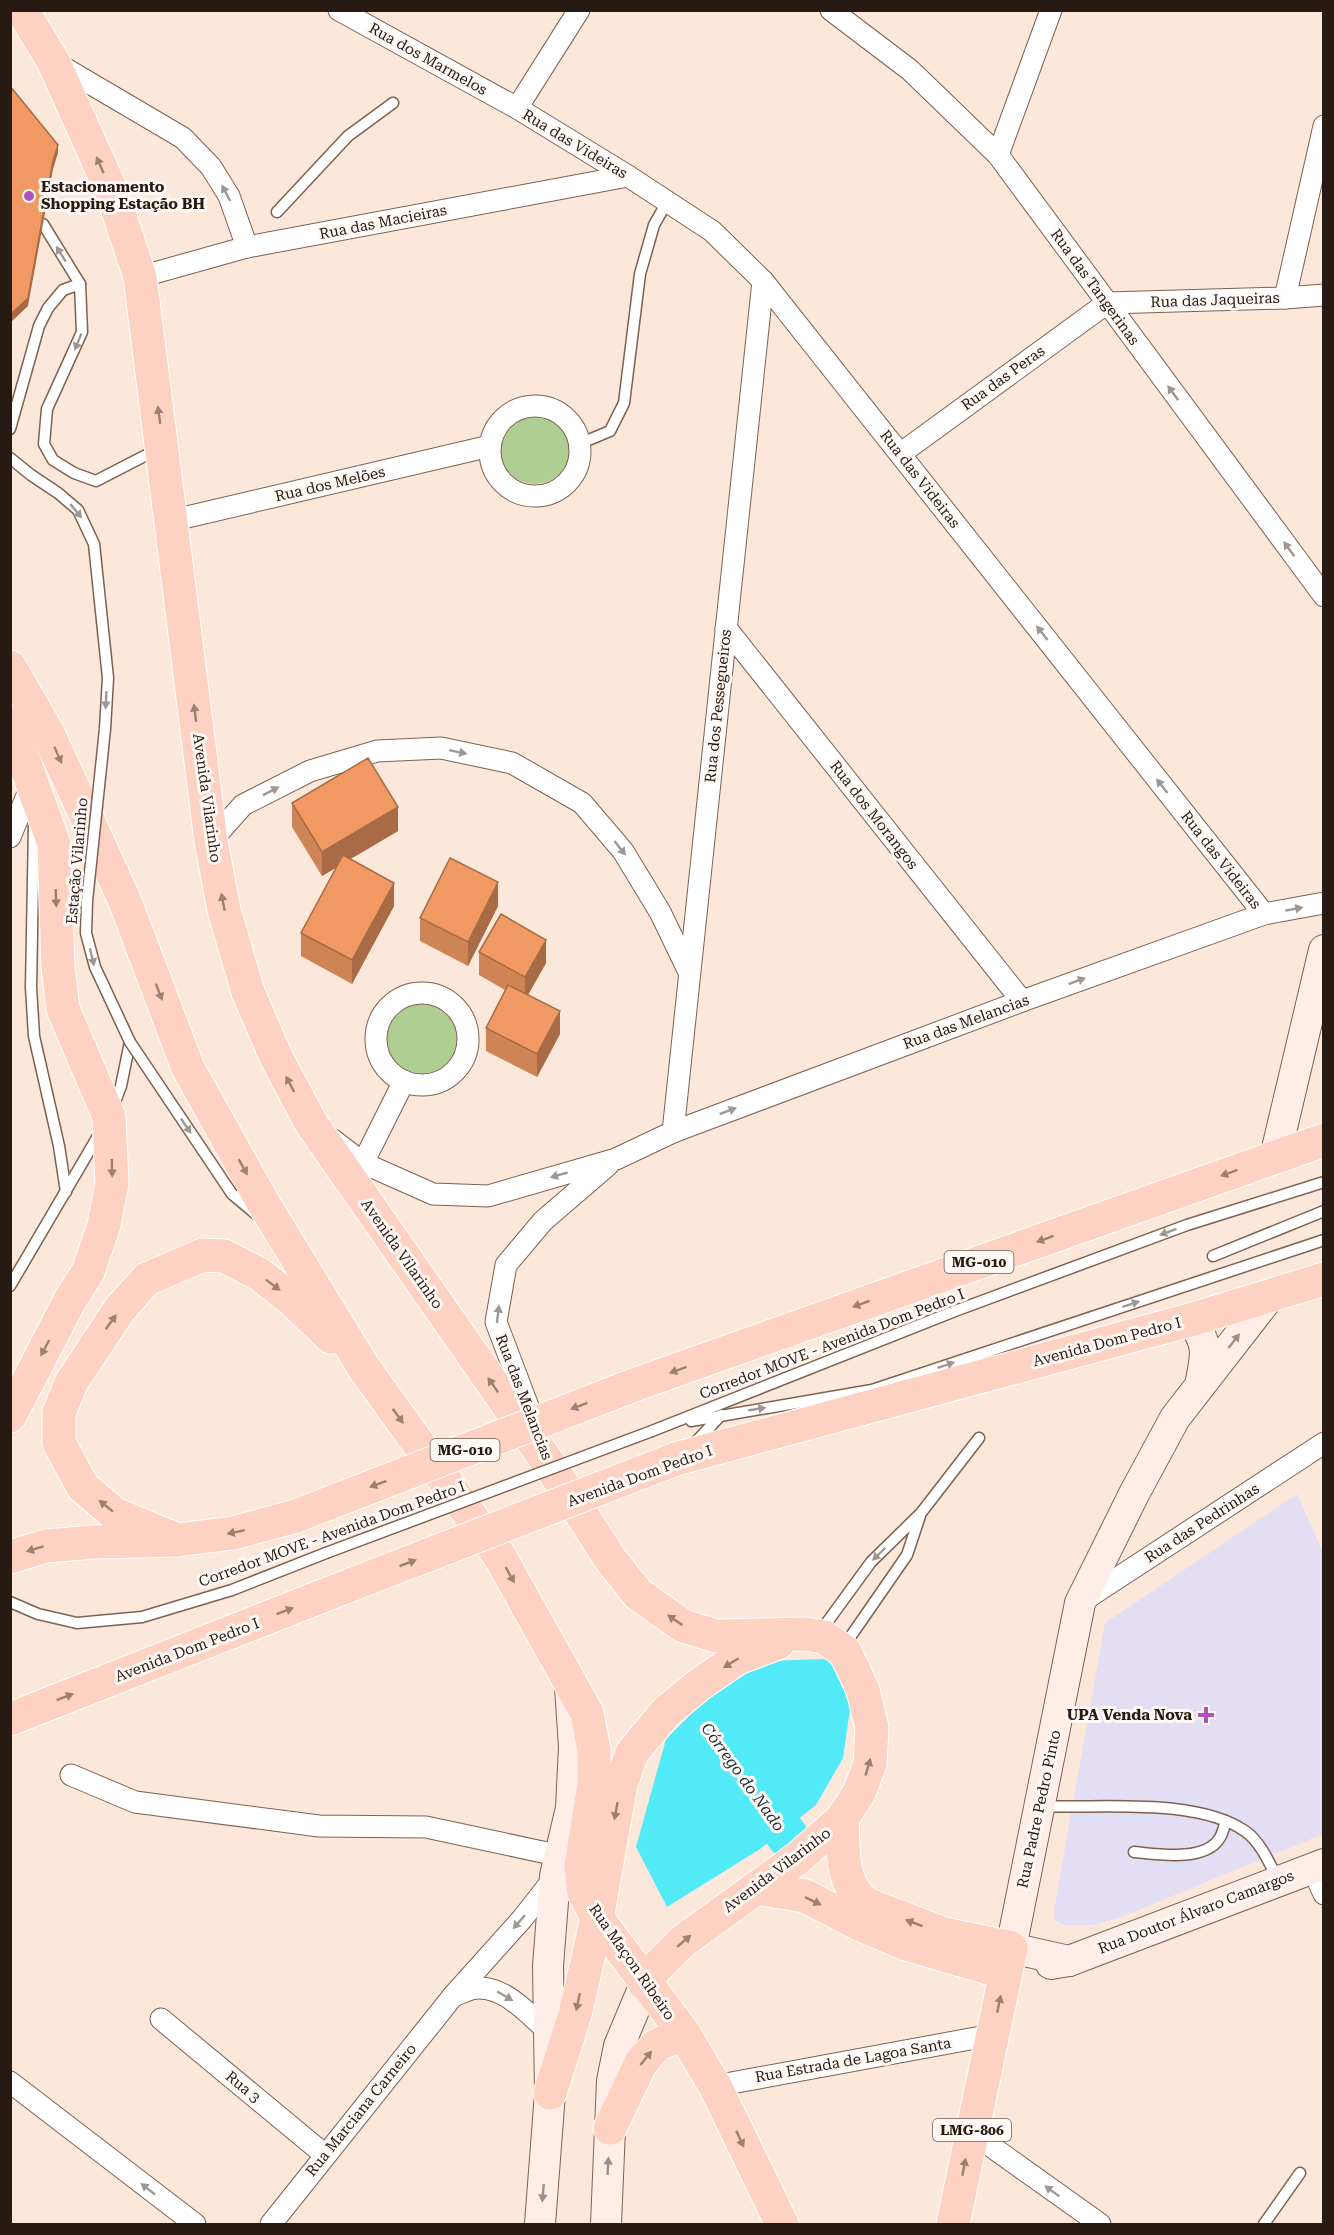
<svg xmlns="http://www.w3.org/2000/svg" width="1334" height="2235" viewBox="0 0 1334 2235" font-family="'Roboto Serif',serif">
<rect width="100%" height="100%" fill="#fce7db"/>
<polygon fill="#e3def4" points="1297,1494 1323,1553 1323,1834 1119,1918 1093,1925 1066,1925 1059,1923 1055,1920 1054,1910 1105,1623"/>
<g fill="#afce93">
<circle cx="535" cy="449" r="35"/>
<circle cx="422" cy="1039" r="35"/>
</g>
<polygon fill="#53eaf8" points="826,1659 839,1674 850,1709 843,1758 816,1805 760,1849 667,1907 636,1847 666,1739 718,1687 765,1661"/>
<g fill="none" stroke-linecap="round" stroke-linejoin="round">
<polyline stroke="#53eaf8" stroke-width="42" points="749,1785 788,1837"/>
<g stroke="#7f6150" stroke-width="13">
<g id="service">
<polyline points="277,212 348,136 393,103"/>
<polyline points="43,224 80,284 82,332 47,409 44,444 53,460 74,473 96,481 158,449"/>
<polyline points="10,429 39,326 48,308 63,290 80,284"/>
<polyline points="579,444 610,431 624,403 640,274 654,225 667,202"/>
<polyline points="10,458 31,475"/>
<polyline points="34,824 31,987 34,1036 59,1146 66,1192"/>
<polyline points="113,1107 121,1086 130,1042"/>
<polyline points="232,1194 257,1215"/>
<polyline points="1213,1256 1324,1211"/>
<polyline points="10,1286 101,1131"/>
<polyline points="691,1421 872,1390 1324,1240"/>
<polyline points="652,1431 955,1311 1187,1225 1324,1182"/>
<polyline points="693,1445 721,1415"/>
<polyline points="10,1602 38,1614 77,1623 142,1617 232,1590 326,1553"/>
<polyline points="820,1632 871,1562 921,1513 979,1438"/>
<polyline points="844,1646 907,1555 920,1516"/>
<path d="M1042 1806C1101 1809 1195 1797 1245 1831 1260 1841 1270 1864 1278 1880"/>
<path d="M1134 1852C1157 1854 1204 1862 1219 1839 1223 1834 1224 1826 1226 1821"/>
<polyline points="1264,2224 1300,2173"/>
</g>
</g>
<g stroke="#7f6150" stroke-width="23">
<g id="minor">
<polyline points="339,10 517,108 628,176 712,231 763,281 1264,914"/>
<polyline points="831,10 910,70 998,155 1324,596"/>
<polyline points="54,62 183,138 211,167 229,196 247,247"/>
<polyline points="517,108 579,10"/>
<polyline points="998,155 1051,10"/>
<polyline points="140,277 247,247 628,176"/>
<polyline points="1285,298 1324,126"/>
<polyline points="1107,303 1285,298 1324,295"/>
<circle cx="535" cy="451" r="45"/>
<polyline points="900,454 1107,303"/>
<polyline points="170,521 490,446"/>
<polyline points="726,628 1022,1001"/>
<polyline points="10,837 33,781"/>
<polyline points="211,841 243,805 310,771 377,751 441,748 512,763 582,803 623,851 660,912 689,972"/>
<circle cx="422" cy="1039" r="46"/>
<polyline points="673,1132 763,281"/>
<polyline points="333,1140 363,1163 433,1194 488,1196 616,1159 673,1132 1022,1001 1264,914 1324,903"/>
<polyline points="363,1163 404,1081"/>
<polyline points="537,1430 496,1322 506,1265 543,1221 608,1165"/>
<polyline points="1081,1602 1324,1443"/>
<polyline points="71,1775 135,1802 319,1826 426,1827 561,1856"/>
<polyline points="1312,1868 1324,1894"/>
<path d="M453 1996C459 1994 465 1991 471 1989 501 1982 527 2013 547 2030"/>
<polyline points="161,2019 325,2155"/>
<polyline points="10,2082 195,2224"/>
<polyline points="715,2086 992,2035"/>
<polyline points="971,2132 1100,2224"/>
<polyline points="271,2224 453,1996 522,1919 555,1877"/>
</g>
</g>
<g stroke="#7f6150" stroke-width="32">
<g id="secondary">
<polyline points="1275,1157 1324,950"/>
<path d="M1190 1320C1210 1343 1206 1356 1200 1385"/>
<polyline points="1069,1961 1011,1948 1080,1603 1135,1492 1175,1418 1269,1297"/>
<polyline points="1051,1964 1069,1961 1324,1864"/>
<polyline points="540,2224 550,2093 548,1966 555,1876 571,1808 574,1747 570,1687"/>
<polyline points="606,2224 612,2081 619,2046 645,1984"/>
</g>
</g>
<g stroke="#fff" stroke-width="35">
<g id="trunk">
<polyline points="22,10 53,61 111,190 140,277 211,841 224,910 248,992 276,1057 311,1123 551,1467 611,1560 638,1594 683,1626 716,1636 805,1634 824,1637 845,1652 863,1690 872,1728 870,1764 859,1793 842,1819 798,1858 683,1941 655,1969 645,1984"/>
<polyline points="10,667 48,733 124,899 188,1068 265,1206 364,1368 500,1557 587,1713 594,1750 594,1785 581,1866 584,1893 597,1918 683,2032 715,2086 782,2224"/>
<polyline points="10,722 54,844 58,967 63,1009 109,1117 112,1183 104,1225 88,1272 70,1300 10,1416"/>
<polyline points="634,1385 1324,1140"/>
<polyline points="676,1459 1190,1320 1324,1279"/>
<polyline points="177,1540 115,1514 83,1487 59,1443 59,1413 71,1383 120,1309 147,1279 203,1255 224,1256 259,1274 291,1299 331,1337"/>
<polyline points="10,1557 46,1546 94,1542 177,1540 233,1533 296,1516"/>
<polyline points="10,1719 353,1584"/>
<path d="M842 1819C844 1853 839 1880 866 1904L944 1934 1011 1948 953 2224"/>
<polyline points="756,1888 805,1896 859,1924 906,1944 1005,1973"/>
<polyline points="550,2093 575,2015 597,1918 621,1784 632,1753 666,1712 700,1684 738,1658 778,1643"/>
<polyline points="610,2128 641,2063 656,2046 683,2032"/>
</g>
</g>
<use href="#service" stroke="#fff" stroke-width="10"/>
<use href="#minor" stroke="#fff" stroke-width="21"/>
<use href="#secondary" stroke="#ffeee8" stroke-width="30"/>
<use href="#trunk" stroke="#fed2c2" stroke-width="33"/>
<g stroke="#7f6150" stroke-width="13" stroke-linecap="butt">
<g id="service-bridge">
<polyline points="31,475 58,493 78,510 94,544 108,678 105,729 87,901 86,933 95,967 130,1042 232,1194"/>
<polyline points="326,1553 652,1431"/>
</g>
</g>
<g stroke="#fff" stroke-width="35" stroke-linecap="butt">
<g id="trunk-bridge">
<polyline points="296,1516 634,1385"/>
<polyline points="353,1584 676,1459"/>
</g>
</g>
<use href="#service-bridge" stroke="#fff" stroke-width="10"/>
<use href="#trunk-bridge" stroke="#fed2c2" stroke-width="33"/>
</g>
<g fill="#ce8455">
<polygon points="292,803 398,831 350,859 394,906 352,984 301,956 301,933 337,867 322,876 292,827"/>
<polygon points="498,906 468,966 420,941 420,918"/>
<polygon points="479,952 546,963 528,995 560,1034 537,1077 486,1051 486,1028 505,990 479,975"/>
</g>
<g fill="#a86b45">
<polygon points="58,145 58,153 53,169 28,306 10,323 10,315 53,161"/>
<polygon points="398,807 398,831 322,876 322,852"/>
<polygon points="498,882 498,906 468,966 468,942"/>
<polygon points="394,883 394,906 352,984 352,960"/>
<polygon points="546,940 546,963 525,1000 525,977"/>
<polygon points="560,1011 560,1034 537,1077 537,1054"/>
</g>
<g fill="#f09963" stroke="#a86b45" stroke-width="1.5">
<polygon points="10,86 58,145 53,161 28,298 10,315"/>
<polygon points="368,758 398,807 322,852 292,803"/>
<polygon points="343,855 394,883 352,960 301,933"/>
<polygon points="450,858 498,882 468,942 420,918"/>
<polygon points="501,914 546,940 525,977 479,952"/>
<polygon points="508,985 560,1011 537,1054 486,1028"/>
</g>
<defs><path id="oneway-solid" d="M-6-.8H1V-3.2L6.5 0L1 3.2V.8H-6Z" transform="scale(1.5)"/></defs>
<g fill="#9d7f73">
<use href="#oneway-solid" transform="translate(100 165) rotate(-114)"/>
<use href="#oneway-solid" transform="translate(159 415) rotate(-98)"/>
<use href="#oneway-solid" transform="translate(195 713) rotate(-97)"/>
<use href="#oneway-solid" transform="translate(58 755) rotate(66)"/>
<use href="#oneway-solid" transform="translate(56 898) rotate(88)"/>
<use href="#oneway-solid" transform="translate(223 902) rotate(-101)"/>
<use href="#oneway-solid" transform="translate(159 992) rotate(69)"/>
<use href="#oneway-solid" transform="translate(290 1084) rotate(-118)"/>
<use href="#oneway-solid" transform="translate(243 1167) rotate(61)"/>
<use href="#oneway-solid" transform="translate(112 1168) rotate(89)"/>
<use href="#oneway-solid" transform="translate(1229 1173) rotate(160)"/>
<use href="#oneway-solid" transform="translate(1045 1239) rotate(160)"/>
<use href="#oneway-solid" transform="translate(273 1285) rotate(37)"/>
<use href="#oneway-solid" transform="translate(861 1304) rotate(160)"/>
<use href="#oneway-solid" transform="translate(111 1322) rotate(-54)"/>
<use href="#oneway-solid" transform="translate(45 1348) rotate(118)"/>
<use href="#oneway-solid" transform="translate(678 1370) rotate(160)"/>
<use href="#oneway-solid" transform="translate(493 1385) rotate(-125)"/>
<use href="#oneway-solid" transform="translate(579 1406) rotate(159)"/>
<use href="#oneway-solid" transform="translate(398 1416) rotate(54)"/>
<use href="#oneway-solid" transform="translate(378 1484) rotate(159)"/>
<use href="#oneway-solid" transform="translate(106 1506) rotate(-141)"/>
<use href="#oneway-solid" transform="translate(236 1532) rotate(168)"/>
<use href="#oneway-solid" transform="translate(35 1549) rotate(163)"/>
<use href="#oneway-solid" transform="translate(408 1563) rotate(-21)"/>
<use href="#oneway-solid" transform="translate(510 1575) rotate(61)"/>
<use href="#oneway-solid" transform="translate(285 1611) rotate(-21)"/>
<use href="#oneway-solid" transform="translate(675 1620) rotate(-146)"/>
<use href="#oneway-solid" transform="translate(731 1663) rotate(148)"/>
<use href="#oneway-solid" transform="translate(65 1697) rotate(-21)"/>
<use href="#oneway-solid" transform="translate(868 1767) rotate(-74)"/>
<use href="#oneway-solid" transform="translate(616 1811) rotate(100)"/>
<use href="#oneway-solid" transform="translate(813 1901) rotate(26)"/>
<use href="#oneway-solid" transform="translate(914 1923) rotate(-159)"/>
<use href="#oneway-solid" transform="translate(684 1941) rotate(-41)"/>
<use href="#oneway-solid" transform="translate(578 2002) rotate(102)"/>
<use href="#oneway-solid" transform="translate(999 2004) rotate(-78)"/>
<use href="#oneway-solid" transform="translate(646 2058) rotate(-51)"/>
<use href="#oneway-solid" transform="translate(740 2139) rotate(65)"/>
<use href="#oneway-solid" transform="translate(964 2167) rotate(-79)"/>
</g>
<g fill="#9d9895">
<use href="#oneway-solid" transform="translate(226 193) rotate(-118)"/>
<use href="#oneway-solid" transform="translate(61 254) rotate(-122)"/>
<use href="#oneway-solid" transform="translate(78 342) rotate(112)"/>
<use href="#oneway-solid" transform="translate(1173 393) rotate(-126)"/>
<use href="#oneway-solid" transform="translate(76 511) rotate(51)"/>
<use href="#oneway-solid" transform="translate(1289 549) rotate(-126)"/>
<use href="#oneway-solid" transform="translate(1042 633) rotate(-128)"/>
<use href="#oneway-solid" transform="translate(106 700) rotate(93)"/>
<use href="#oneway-solid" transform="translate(458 752) rotate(12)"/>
<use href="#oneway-solid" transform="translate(1162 786) rotate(-128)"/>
<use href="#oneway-solid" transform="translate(271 791) rotate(-27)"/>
<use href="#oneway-solid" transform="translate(620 848) rotate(52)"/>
<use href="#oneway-solid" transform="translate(1294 909) rotate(-10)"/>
<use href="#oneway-solid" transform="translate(92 957) rotate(76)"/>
<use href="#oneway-solid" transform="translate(1077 981) rotate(-20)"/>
<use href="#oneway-solid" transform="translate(728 1111) rotate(-21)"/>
<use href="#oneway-solid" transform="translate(186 1126) rotate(56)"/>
<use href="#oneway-solid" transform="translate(559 1175) rotate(164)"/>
<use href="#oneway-solid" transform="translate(1168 1232) rotate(160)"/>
<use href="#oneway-solid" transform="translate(1131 1304) rotate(-18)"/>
<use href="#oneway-solid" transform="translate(498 1314) rotate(-83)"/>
<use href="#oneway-solid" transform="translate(946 1365) rotate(-18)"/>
<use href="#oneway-solid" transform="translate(757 1409) rotate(-9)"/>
<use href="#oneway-solid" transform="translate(879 1554) rotate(136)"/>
<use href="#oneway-solid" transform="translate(519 1922) rotate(131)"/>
<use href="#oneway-solid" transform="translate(505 1996) rotate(30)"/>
<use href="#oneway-solid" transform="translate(148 2189) rotate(-142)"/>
<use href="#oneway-solid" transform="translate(1052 2191) rotate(-144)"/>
</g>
<g fill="#9d8f88">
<use href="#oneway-solid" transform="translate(1234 1341) rotate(-52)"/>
<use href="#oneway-solid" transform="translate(608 2166) rotate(-87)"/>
<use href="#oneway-solid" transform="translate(543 2193) rotate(95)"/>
</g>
<g fill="#b252bb" stroke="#fff8f4" stroke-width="2">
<circle cx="29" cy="196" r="6"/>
<path d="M1203 1706h6v6h6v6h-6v6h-6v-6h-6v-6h6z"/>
</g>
<g text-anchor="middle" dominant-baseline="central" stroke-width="6" stroke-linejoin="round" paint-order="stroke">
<g fill="#fff8f4" stroke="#675d56" stroke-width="1.5">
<rect x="944.5" y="1251" width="69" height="22" rx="4.5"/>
<rect x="430.5" y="1439" width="69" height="22" rx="4.5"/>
<rect x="933" y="2119" width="78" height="22" rx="4.5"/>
</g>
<g font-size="14" font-weight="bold" fill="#261a13">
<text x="979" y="1262">MG-010</text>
<text x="465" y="1450">MG-010</text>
<text x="972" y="2130">LMG-806</text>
</g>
<g font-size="15" fill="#261a13" stroke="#fff8f4">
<text transform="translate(428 59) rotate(29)">Rua dos Marmelos</text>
<text transform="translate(575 144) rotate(31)">Rua das Videiras</text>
<text transform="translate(383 222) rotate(-11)">Rua das Macieiras</text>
<text transform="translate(1095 287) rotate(54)">Rua das Tangerinas</text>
<text transform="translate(1215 300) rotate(-2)">Rua das Jaqueiras</text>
<text transform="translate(1003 378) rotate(-36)">Rua das Peras</text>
<text transform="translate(920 479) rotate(52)">Rua das Videiras</text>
<text transform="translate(330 484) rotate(-13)">Rua dos Melões</text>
<text transform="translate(718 706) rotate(-84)">Rua dos Pessegueiros</text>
<text transform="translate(207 798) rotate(82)">Avenida Vilarinho</text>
<text transform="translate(874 815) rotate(52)">Rua dos Morangos</text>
<text transform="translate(1221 860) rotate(52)">Rua das Videiras</text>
<text transform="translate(77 861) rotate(-85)">Estação Vilarinho</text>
<text transform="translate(966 1022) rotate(-20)">Rua das Melancias</text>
<text transform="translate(402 1254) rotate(55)">Avenida Vilarinho</text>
<text transform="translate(1107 1342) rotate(-15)">Avenida Dom Pedro I</text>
<text transform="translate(832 1344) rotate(-21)">Corredor MOVE - Avenida Dom Pedro I</text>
<text transform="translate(524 1397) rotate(69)">Rua das Melancias</text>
<text transform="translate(640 1476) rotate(-20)">Avenida Dom Pedro I</text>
<text transform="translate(1202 1523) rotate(-33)">Rua das Pedrinhas</text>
<text transform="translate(332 1534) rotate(-20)">Corredor MOVE - Avenida Dom Pedro I</text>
<text transform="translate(187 1650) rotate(-21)">Avenida Dom Pedro I</text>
<text transform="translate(1039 1809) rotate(-78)">Rua Padre Pedro Pinto</text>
<text transform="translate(777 1870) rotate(-37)">Avenida Vilarinho</text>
<text transform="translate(1196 1912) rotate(-21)">Rua Doutor Álvaro Camargos</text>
<text transform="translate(632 1962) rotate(55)">Rua Maçon Ribeiro</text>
<text transform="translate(853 2060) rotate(-10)">Rua Estrada de Lagoa Santa</text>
<text transform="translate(243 2087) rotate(40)">Rua 3</text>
<text transform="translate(361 2110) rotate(-51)">Rua Marciana Carneiro</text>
</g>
<g font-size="15" font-weight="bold" fill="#261a13" stroke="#fff8f4" text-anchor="start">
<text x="41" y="187">Estacionamento<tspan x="41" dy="17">Shopping Estação BH</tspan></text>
<text x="1192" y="1715" text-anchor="end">UPA Venda Nova</text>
</g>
<g font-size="16" font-style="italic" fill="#183133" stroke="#fff8f4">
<text transform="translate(743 1777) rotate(54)">Córrego do Nado</text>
</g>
</g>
<rect width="1334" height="2235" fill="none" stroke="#261a13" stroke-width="24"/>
</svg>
